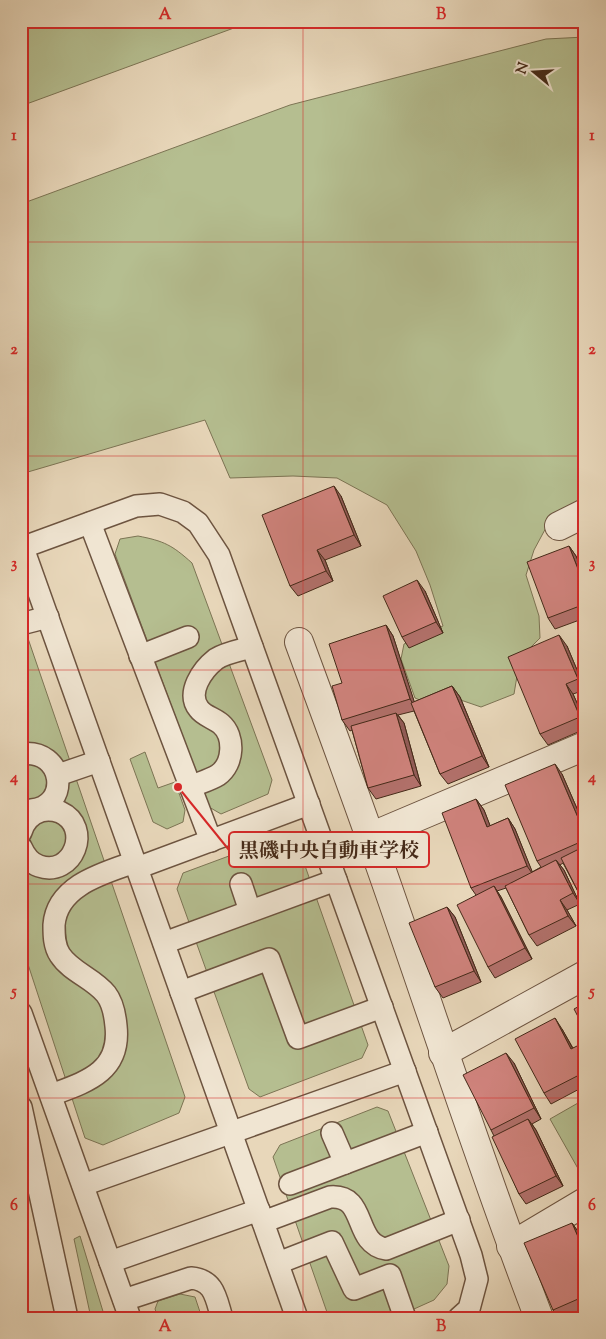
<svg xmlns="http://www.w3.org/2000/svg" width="606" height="1339" viewBox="0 0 606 1339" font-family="'Sorts Mill Goudy','Noto Serif JP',serif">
<rect width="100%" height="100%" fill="#e8d7ba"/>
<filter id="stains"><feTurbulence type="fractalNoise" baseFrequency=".004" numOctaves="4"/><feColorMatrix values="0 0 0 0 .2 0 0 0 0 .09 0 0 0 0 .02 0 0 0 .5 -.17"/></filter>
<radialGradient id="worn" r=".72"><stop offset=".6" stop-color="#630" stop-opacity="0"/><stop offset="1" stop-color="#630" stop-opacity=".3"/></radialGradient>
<g fill="#b5be90" stroke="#7c7454">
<polygon points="21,21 253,21 21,106"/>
<polygon points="585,37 585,504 548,524 534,550 526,575 539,616 540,638 520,658 514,694 481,707 449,696 427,703 415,698 401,659 404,644 443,626 430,585 416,551 387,505 337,478 293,476 230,478 205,420 21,474 21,204 290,105 546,39"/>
<path d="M138 536C164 541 172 545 192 563L272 780 268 794 221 814 209 807 115 554 120 539Z"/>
<polygon points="21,618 185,1097 179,1113 103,1145 85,1138 21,943"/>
<polygon points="145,752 158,788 175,782 185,810 183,822 167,829 153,822 130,759"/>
<polygon points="283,836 297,843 368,1045 362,1058 260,1097 249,1089 177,889 183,873"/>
<polygon points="585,1099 585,1181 550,1119"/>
<polygon points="377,1107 388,1111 449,1266 447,1284 434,1300 394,1318 329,1318 273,1157 280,1145"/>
<polygon points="80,1236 105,1318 91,1318 74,1239"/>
<polygon points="180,1294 195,1297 202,1318 158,1318 155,1309 158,1301"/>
</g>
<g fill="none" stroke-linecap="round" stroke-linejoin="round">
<g stroke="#6d5440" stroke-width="24">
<g id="service">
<polyline points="90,523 211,841"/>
<polyline points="21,548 136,506 160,504 183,512 198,523 219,555 471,1255 477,1279 469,1309 459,1318"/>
<polyline points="23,548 297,1318"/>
<polyline points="21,624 48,617"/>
<polyline points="140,656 188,637"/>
<path d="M21 754C65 748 71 807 31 810"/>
<polyline points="58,775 99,761"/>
<path d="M190 787C199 783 210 780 218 775 234 764 235 736 221 724 214 718 204 716 199 709 186 693 202 670 216 659 225 653 241 650 252 647"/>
<path d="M21 832C24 822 31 814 41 811 48 809 54 810 60 812 93 827 73 878 39 866 30 863 25 856 21 847"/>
<polyline points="137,868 309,804"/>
<polyline points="241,884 250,911"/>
<polyline points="164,943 336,880"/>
<polyline points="181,992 269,959 298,1038 382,1007"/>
<polyline points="21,1013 130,1318"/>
<path d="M51 1095C86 1082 121 1072 116 1026 115 1015 113 1003 106 994 93 978 71 972 60 955 54 946 54 935 54 925 57 885 104 873 135 862"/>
<polyline points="21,1107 67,1318"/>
<polyline points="332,1133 345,1163"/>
<polyline points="290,1184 427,1132"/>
<polyline points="83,1185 405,1071"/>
<path d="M263 1222 330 1197C368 1194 352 1243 386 1249L459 1220"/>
<polyline points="110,1262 259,1210"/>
<polyline points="278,1263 332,1242 354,1289 390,1275 405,1318"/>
<path d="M124 1300 191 1278C215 1280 216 1299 222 1318"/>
</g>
</g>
<g stroke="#6d5440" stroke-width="30">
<g id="minor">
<polyline points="559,526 585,513"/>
<path d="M299 642C323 707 347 772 370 837 427 997 478 1159 539 1318"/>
<polyline points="370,837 585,746"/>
<polyline points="443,1053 585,975"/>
<polyline points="511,1246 585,1202"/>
</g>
</g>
<use href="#service" stroke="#f0e5d2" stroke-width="21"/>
<use href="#minor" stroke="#f0e5d2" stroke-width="28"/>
</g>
<g fill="#b3716c" stroke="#442918">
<polygon points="341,496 361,546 325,560 333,581 298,596 290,586"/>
<polygon points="569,546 576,556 585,578 585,618 555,629 548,618"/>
<polygon points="425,591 443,633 409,648 402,637"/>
<polygon points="386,625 393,636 414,702 452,686 460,697 489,767 448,784 440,774 414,711 398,715 404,723 421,786 376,799 368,788 352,730 350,731 342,720 342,683"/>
<polygon points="567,646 585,689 585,690 573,694 585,721 585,729 548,745 540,734"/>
<polygon points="562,774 585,827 585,905 563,863 560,865 564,870 580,904 567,910 576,926 537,946 529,935 506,888 497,891 501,897 532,959 495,978 488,967 476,895 471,888 476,799 484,810 490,826 508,818 515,829 532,872 541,867 537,861"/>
<polygon points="447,907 455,917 481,982 443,998 435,987"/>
<polygon points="562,1029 573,1048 585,1045 585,1086 551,1104 544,1093"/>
<polygon points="514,1063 541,1119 532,1124 536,1130 563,1186 526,1204 519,1194 494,1136 491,1130"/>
<polygon points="572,1223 579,1233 585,1246 585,1310 567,1318 559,1318 553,1310"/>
</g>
<g fill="#925c58" stroke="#442918">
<polygon points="334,486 341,496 361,546 354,535"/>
<polygon points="569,546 576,556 585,578 585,587"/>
<polygon points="317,550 325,560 333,581 326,571"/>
<polygon points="417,580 425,591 443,633 436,622"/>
<polygon points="386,625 393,636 417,710 410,699"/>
<polygon points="559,635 567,646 585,689 578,679"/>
<polygon points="566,684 573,694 585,721 585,724 580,717"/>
<polygon points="452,686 460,697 489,767 482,756"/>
<polygon points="396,713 404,723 421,786 414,775"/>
<polygon points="555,764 562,774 585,827 585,834"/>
<polygon points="476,799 484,810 495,838 487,827"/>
<polygon points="508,818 515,829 534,876 527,866"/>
<polygon points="556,860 564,870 580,904 573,893"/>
<polygon points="494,886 501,897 532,959 525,948"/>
<polygon points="560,900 567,910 576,926 568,916"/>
<polygon points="447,907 455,917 481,982 474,971"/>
<polygon points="555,1018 562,1029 579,1060 571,1049"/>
<polygon points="506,1053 514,1063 541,1119 534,1108"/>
<polygon points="528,1119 536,1130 563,1186 556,1176"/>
<polygon points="572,1223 579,1233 585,1246 585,1253"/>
</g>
<g fill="#d0837d" stroke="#442918">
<polygon points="334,486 354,535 317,550 326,571 290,586 262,515"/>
<polygon points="569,546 585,587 585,604 548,618 527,562"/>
<polygon points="417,580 436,622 402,637 383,596"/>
<polygon points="386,625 410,699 342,720 332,686 342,683 329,644"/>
<polygon points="585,629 585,643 580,631"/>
<polygon points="559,635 578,679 566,684 580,717 540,734 508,657"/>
<polygon points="452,686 482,756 440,774 411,703"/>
<polygon points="396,713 414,775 368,788 351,726"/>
<polygon points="555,764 585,834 585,840 537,861 505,785"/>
<polygon points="585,794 585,813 578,797"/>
<polygon points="476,799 487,827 508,818 527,866 471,888 442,813"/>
<polygon points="585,846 585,905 561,858"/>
<polygon points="556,860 573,893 560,900 568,916 529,935 505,886"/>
<polygon points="494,886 525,948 488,967 457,905"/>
<polygon points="447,907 474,971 435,987 409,923"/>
<polygon points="585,1003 585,1030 574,1009"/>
<polygon points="555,1018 571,1049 583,1043 585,1045 585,1072 544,1093 515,1039"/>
<polygon points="506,1053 534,1108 491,1130 463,1075"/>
<polygon points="528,1119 556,1176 519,1194 492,1137"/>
<polygon points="572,1223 585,1253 585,1271 580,1273 585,1284 585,1296 553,1310 524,1243"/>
</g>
<path fill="none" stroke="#d62828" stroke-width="1" stroke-opacity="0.55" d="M303 21V1318M21 242H585M21 456H585M21 670H585M21 884H585M21 1098H585"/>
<path fill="none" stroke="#d62828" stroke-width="2" d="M178 787L229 850"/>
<circle fill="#d62828" stroke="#f0e5d2" stroke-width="2" cx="178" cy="787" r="5"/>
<rect fill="#f0e5d2" stroke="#d62828" stroke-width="2" x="229" y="832" width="200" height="35" rx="5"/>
<g font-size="20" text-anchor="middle" font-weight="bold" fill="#442918">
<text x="329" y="857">黒磯中央自動車学校</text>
</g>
<rect width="606" height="1339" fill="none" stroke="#e8d7ba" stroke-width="55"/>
<g transform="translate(534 72) rotate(288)" stroke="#f0e5d2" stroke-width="4" paint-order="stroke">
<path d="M0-4L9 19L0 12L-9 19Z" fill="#442918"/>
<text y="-8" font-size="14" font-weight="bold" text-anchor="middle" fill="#442918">N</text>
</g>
<rect x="28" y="28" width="550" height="1284" fill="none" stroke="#d62828" stroke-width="2"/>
<g font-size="16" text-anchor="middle" font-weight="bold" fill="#d62828">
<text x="165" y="19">A</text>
<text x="441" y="19">B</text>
<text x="14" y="140">1</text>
<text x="592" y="140">1</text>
<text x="14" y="354">2</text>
<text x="592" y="354">2</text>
<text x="14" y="568">3</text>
<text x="592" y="568">3</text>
<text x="14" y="782">4</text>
<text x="592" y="782">4</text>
<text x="14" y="996">5</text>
<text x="592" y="996">5</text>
<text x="14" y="1210">6</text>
<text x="592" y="1210">6</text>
<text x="165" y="1331">A</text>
<text x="441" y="1331">B</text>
</g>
<rect width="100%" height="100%" filter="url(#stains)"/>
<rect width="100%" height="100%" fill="url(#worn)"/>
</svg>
